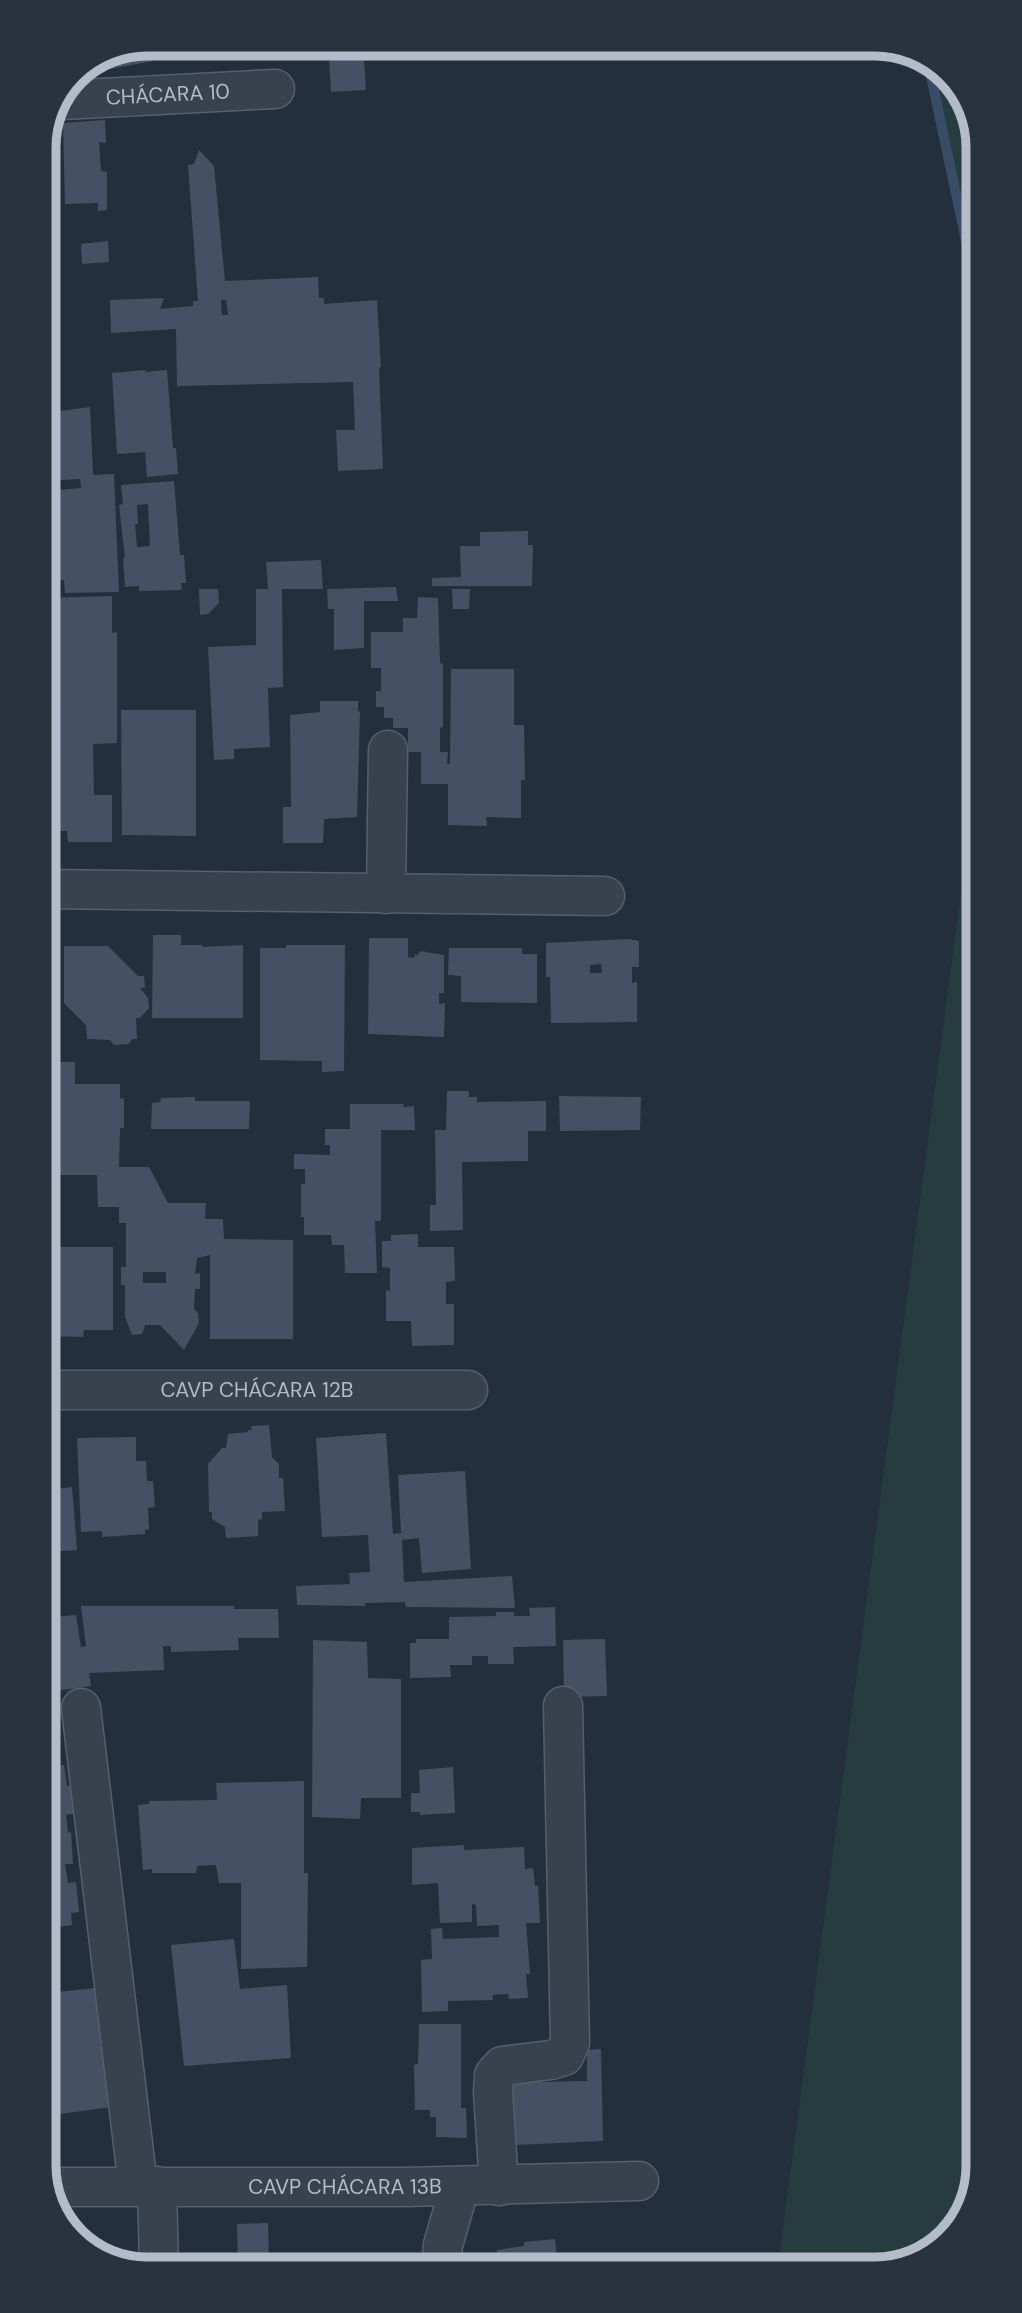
<svg xmlns="http://www.w3.org/2000/svg" width="1022" height="2313" viewBox="0 0 1022 2313" font-family="'DM Sans',sans-serif">
<rect width="100%" height="100%" fill="#242f3e"/>
<g fill="#263c3f">
<polygon points="928,62 938,65 973,113 973,274"/>
<polygon points="974,795 978,2166 961,2224 909,2264 778,2265"/>
</g>
<g fill="none" stroke-linecap="round" stroke-linejoin="round">
<polyline stroke="#394c67" stroke-width="10" points="928,62 973,274"/>
</g>
<g fill="#455162" fill-rule="evenodd">
<polygon points="147,44 150,44 153,61 105,70 103,62"/>
<polygon points="363,47 366,90 331,92 329,57 339,57 338,49"/>
<polygon points="105,120 106,143 99,142 101,171 107,172 107,210 98,211 98,203 65,204 63,123"/>
<path d="M199 150 214 166 225 281 318 277 319 298H324V304L377 300 381 368 379 367 383 469 338 471 336 430H355L353 382 177 386 176 329 111 333 110 300 164 298 160 309 193 306V301H198L188 165 194 164ZM221 300H226L228 315H222Z"/>
<polygon points="108,241 109,262 82,264 81,244"/>
<polygon points="146,370 145,372 167,370 173,448 176,448 178,474 147,477 145,452 117,454 112,373"/>
<polygon points="90,407 93,475 114,474 119,592 65,593 64,580 45,580 45,491 81,488 80,479 45,481 45,413"/>
<path d="M174 481 180 555H184L186 583H181L182 590 139 591V586L125 587 123 558H125L119 505 123 504 121 485ZM148 504 150 546 137 547 135 524H138L137 505Z"/>
<polygon points="528,531 528,545 533,545 532,586 432,586 432,578 461,577 460,546 480,546 480,532"/>
<polygon points="321,560 323,589 282,589 283,687 268,688 270,747 234,749 234,759 214,760 208,647 256,645 256,589 268,589 266,562"/>
<polygon points="396,587 398,601 364,601 364,648 334,650 334,609 328,609 327,589"/>
<polygon points="199,589 218,589 219,603 208,614 200,615"/>
<polygon points="452,589 470,589 469,609 453,609"/>
<polygon points="112,596 112,633 117,632 117,743 93,744 94,795 112,795 112,842 68,842 67,831 46,831 45,598"/>
<polygon points="418,597 438,598 440,663 443,664 443,727 440,728 440,752 448,752 447,764 450,764 451,669 514,669 514,725 524,725 525,780 521,780 521,818 486,817 487,826 448,825 448,784 421,784 421,752 408,752 408,728 393,728 393,718 384,718 384,707 376,707 376,691 381,691 381,668 371,668 371,632 403,632 403,618 417,618"/>
<polygon points="320,701 358,701 358,712 360,711 357,817 324,819 323,843 283,843 283,807 291,807 290,715 320,712"/>
<polygon points="121,710 196,710 196,836 122,835"/>
<polygon points="153,935 181,935 181,945 202,945 203,947 243,945 243,1018 152,1018"/>
<polygon points="369,938 408,938 408,957 414,958 415,954 418,955 420,951 444,955 444,993 439,993 439,1004 445,1003 444,1037 368,1034"/>
<path d="M628 939 639 941V967H632V983L637 982V1022L551 1023 550 977H546V943ZM601 964 602 973H590V965Z"/>
<polygon points="286,945 345,945 344,1071 322,1072 322,1061 260,1060 260,948 286,948"/>
<polygon points="64,946 108,946 138,976 144,976 145,988 140,988 148,998 149,1008 140,1018 136,1018 137,1039 132,1039 129,1044 114,1045 110,1040 87,1039 86,1025 64,1003"/>
<polygon points="449,948 522,948 522,954 537,954 537,1003 461,1002 461,976 448,975"/>
<path d="M46 1009H55L54 1062H75V1084H120V1098L124 1099V1128H120L119 1167H149L168 1203H206L205 1219H223L224 1239 293 1240V1339H210V1255L197 1258 195 1274 200 1273V1289H195L194 1309 198 1313 199 1323 184 1350 160 1325H145L142 1334 132 1335 125 1317V1285H121V1267H126V1223H119V1207H98L97 1175H47ZM143 1272H166V1283H143Z"/>
<polygon points="447,1091 469,1091 469,1097 477,1097 477,1102 546,1101 546,1131 528,1131 528,1161 462,1162 463,1230 430,1231 430,1205 436,1205 435,1130 446,1130"/>
<polygon points="559,1096 641,1097 640,1130 560,1131"/>
<polygon points="195,1097 195,1101 250,1101 249,1129 151,1129 152,1103 160,1102 161,1098"/>
<polygon points="350,1104 404,1104 403,1107 414,1106 415,1130 381,1130 381,1221 375,1221 377,1273 345,1273 344,1245 332,1245 331,1235 304,1235 304,1217 301,1217 301,1184 305,1184 305,1169 294,1169 294,1154 330,1155 330,1145 325,1145 325,1129 350,1129"/>
<polygon points="418,1234 418,1247 454,1247 455,1281 446,1282 446,1304 454,1304 454,1345 412,1346 411,1321 386,1321 386,1290 390,1291 390,1268 382,1267 382,1241 391,1241 391,1235"/>
<polygon points="53,1247 113,1247 113,1330 84,1330 83,1337 47,1336 47,1304 53,1304"/>
<polygon points="269,1425 272,1457 279,1464 279,1478 283,1478 285,1511 262,1512 262,1519 258,1520 258,1536 226,1538 225,1527 212,1519 212,1512 209,1512 208,1464 222,1448 226,1448 228,1434 248,1432 248,1430 252,1430 251,1426"/>
<polygon points="386,1433 393,1534 401,1533 398,1475 465,1471 471,1569 422,1573 419,1538 402,1540 404,1582 512,1576 515,1608 406,1607 405,1602 365,1603 365,1606 297,1605 296,1586 350,1584 349,1573 370,1572 368,1535 322,1537 316,1438"/>
<polygon points="136,1437 136,1461 146,1461 147,1481 153,1481 155,1507 148,1508 149,1529 145,1530 145,1534 102,1537 102,1531 81,1532 77,1438"/>
<polygon points="72,1487 77,1550 48,1552 47,1490"/>
<polygon points="51,1606 52,1617 76,1615 81,1647 86,1646 81,1606 234,1606 234,1609 278,1609 279,1638 238,1638 239,1650 171,1652 171,1646 163,1646 164,1670 89,1673 91,1686 48,1692 48,1607"/>
<polygon points="555,1607 556,1646 513,1647 514,1664 488,1664 488,1656 472,1656 472,1665 450,1665 451,1677 410,1678 410,1643 416,1643 416,1639 449,1639 449,1617 496,1616 496,1612 514,1612 514,1616 530,1616 529,1608"/>
<polygon points="605,1639 607,1696 564,1697 563,1640"/>
<polygon points="313,1640 367,1642 368,1678 401,1679 401,1798 361,1798 360,1819 312,1817"/>
<polygon points="53,1707 61,1765 64,1765 67,1786 72,1785 76,1813 66,1815 68,1833 71,1832 73,1864 65,1864 68,1883 76,1882 79,1912 71,1913 72,1925 49,1928 48,1708"/>
<polygon points="453,1767 455,1813 420,1815 420,1812 411,1812 411,1793 420,1793 419,1770"/>
<polygon points="304,1781 304,1873 308,1873 307,1967 241,1969 241,1883 219,1883 216,1865 197,1866 196,1873 152,1873 152,1869 143,1870 138,1805 149,1804 149,1801 217,1800 216,1783"/>
<polygon points="464,1845 464,1850 524,1847 525,1869 533,1868 535,1886 538,1886 540,1923 526,1923 530,1974 526,1974 528,1998 509,1999 508,1994 492,1995 493,2000 448,2001 448,2011 422,2012 421,1960 432,1959 431,1929 442,1928 443,1939 499,1937 499,1925 477,1926 476,1905 472,1904 472,1922 440,1923 438,1883 412,1885 412,1848"/>
<polygon points="234,1939 240,1989 287,1985 291,2058 184,2066 171,1945"/>
<path d="M49 1940 57 1992 106 1987 125 2105 53 2115 49 2087ZM113 2040 104 2048 100 2046V2042Z"/>
<polygon points="419,2024 461,2024 461,2108 466,2108 467,2138 436,2137 436,2117 430,2117 430,2110 415,2110 414,2065 418,2064"/>
<polygon points="601,2049 603,2141 514,2145 514,2110 499,2111 498,2083 587,2081 587,2050"/>
<polygon points="268,2223 269,2268 238,2268 237,2224"/>
<polygon points="555,2239 558,2266 508,2266 506,2255 497,2256 497,2250 524,2246 524,2242"/>
</g>
<g fill="none" stroke-linecap="round" stroke-linejoin="round">
<g stroke="#565f6c" stroke-width="41">
<g id="minor">
<path id="s1" d="M63 100 275 89"/>
<polyline points="46,889 605,896"/>
<polyline points="386,894 388,750"/>
<path id="s2" d="M47 1390H468"/>
<polyline points="81,1708 138,2186"/>
<polyline points="157,2186 159,2269"/>
<polyline points="499,2186 493,2092 494,2075 502,2066 551,2060 564,2056 570,2043 563,1706"/>
<path id="s3" d="M49 2187H405L639 2181"/>
<polyline points="441,2267 443,2245 460,2186"/>
</g>
</g>
<use href="#minor" stroke="#38414e" stroke-width="38"/>
</g>
<g text-anchor="middle" dominant-baseline="central" stroke-width="7" stroke-linejoin="round" paint-order="stroke">
<g font-size="21" fill="#b4bcc9" stroke="#1d2633">
<text stroke="none"><textPath href="#s1" startOffset="105">CHÁCARA 10</textPath></text>
<text stroke="none"><textPath href="#s2" startOffset="210">CAVP CHÁCARA 12B</textPath></text>
<text stroke="none"><textPath href="#s3" startOffset="296">CAVP CHÁCARA 13B</textPath></text>
</g>
</g>
<path d="M0 0H1022V2313H0ZM147 56H875A91 91 0 0 1 966 147V2166A91 91 0 0 1 875 2257H147A91 91 0 0 1 56 2166V147A91 91 0 0 1 147 56Z" fill="#29323f" fill-rule="evenodd"/>
<path fill="none" stroke="#b4bcc9" stroke-width="9" d="M147 56H875A91 91 0 0 1 966 147V2166A91 91 0 0 1 875 2257H147A91 91 0 0 1 56 2166V147A91 91 0 0 1 147 56Z"/>
</svg>
